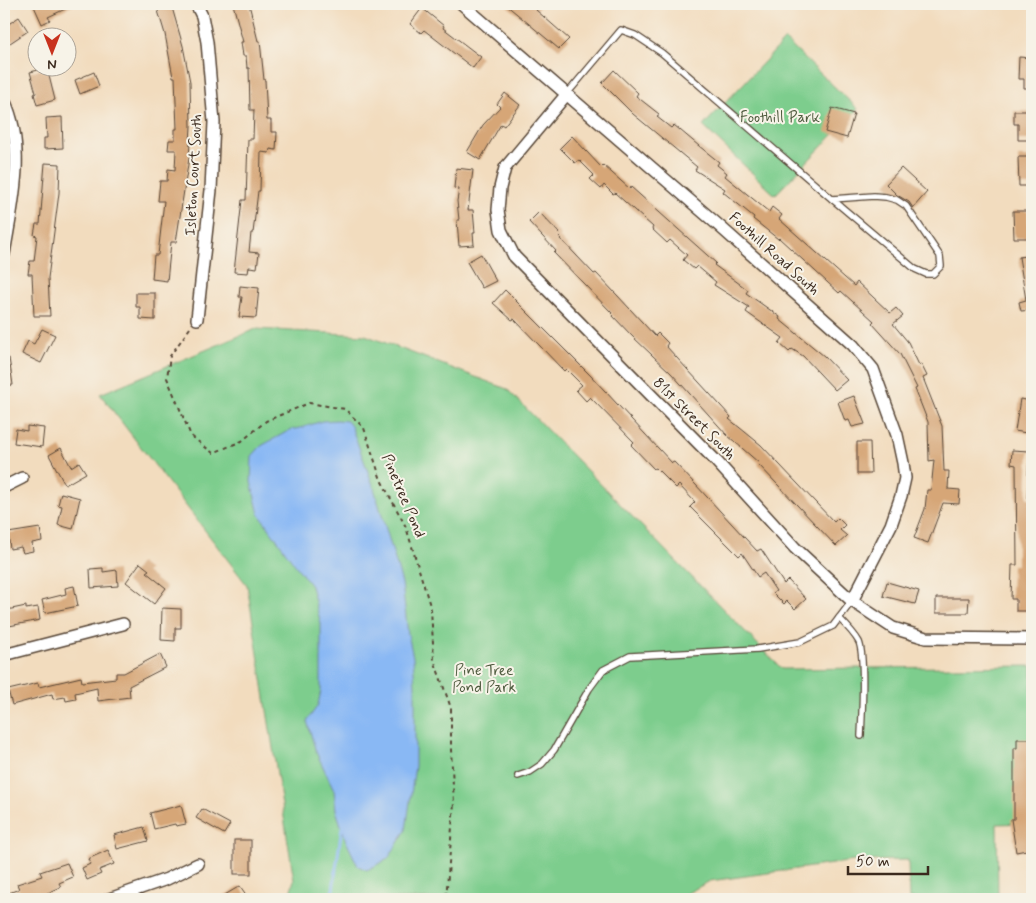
<svg xmlns="http://www.w3.org/2000/svg" width="1036" height="903" viewBox="0 0 1036 903" font-family="Mynerve,sans-serif">
<rect width="100%" height="100%" fill="#f7f3e8"/>
<filter id="ink" filterUnits="userSpaceOnUse"><feTurbulence type="fractalNoise" baseFrequency=".02" numOctaves="2"/><feDisplacementMap in="SourceGraphic" scale="10" xChannelSelector="R" yChannelSelector="G"/><feConvolveMatrix kernelMatrix="1 2 1 2 8 2 1 2 1" color-interpolation-filters="sRGB"/></filter>
<filter id="wash" filterUnits="userSpaceOnUse"><feTurbulence type="fractalNoise" baseFrequency=".0096" numOctaves="4" result="noise"/><feDisplacementMap in="SourceGraphic" scale="20" xChannelSelector="R" yChannelSelector="G"/><feGaussianBlur stdDeviation="1.12" result="paint"/><feColorMatrix in="noise" values="0 0 0 0 0 0 0 0 0 0 0 0 0 0 0 0 0 1.4 0 .05"/><feComposite in="paint" operator="in"/></filter>
<g filter="url(#wash)">
<rect width="100%" height="100%" fill="#f2dcbe"/>
<g fill="#7dcd8d" stroke="#5c7c56">
<polygon points="785,40 858,109 775,195 703,126"/>
<polygon points="256,329 365,335 507,389 782,669 1032,666 1032,823 997,824 998,899 909,899 908,860 854,861 710,881 676,899 288,899 294,880 247,585 100,394"/>
</g>
<polygon fill="#89b8f4" stroke="#627189" points="337,420 347,421 351,426 373,485 402,583 408,634 413,657 415,686 415,766 406,830 388,859 367,870 358,866 346,841 336,810 334,790 316,752 307,721 318,705 321,690 321,624 311,586 293,562 259,514 251,482 252,456 261,446 290,430 304,427 322,421"/>
<g fill="none" stroke-linecap="round" stroke-linejoin="round">
<polyline stroke="#89b8f4" stroke-width="3" points="328,899 333,890 342,827"/>
</g>
<g id="blocks">
<g fill="#d6a677">
<polygon points="33,4 76,4 48,17 50,20 42,24"/>
<polygon points="156,4 171,4 183,46 190,82 191,126 189,158 176,242 171,242 167,281 152,279 154,255 158,255 164,201 158,201 160,181 167,181 168,169 175,170 176,150 168,150 169,140 175,140 175,129 177,129 175,77 173,77 165,34"/>
<polygon points="233,4 249,4 258,41 260,41 264,80 265,80 267,120 271,120 271,132 277,132 276,150 270,149 269,153 261,152 260,191 258,191 253,233 251,233 249,252 259,253 257,268 249,267 248,273 234,272 242,200 246,200 248,139 253,139 254,110 250,110 249,68 247,68 246,56 243,56 241,42 243,42"/>
<polygon points="505,4 541,4 536,10 569,39 559,49"/>
<polygon points="422,8 444,26 443,28 481,57 473,68 424,30 421,33 410,24"/>
<polygon points="19,17 28,31 4,47 4,27"/>
<polygon points="1019,57 1032,58 1032,88 1024,88 1024,79 1018,79"/>
<polygon points="47,68 55,100 37,105 34,94 36,93 30,72"/>
<polygon points="614,70 638,93 636,96 659,114 657,117 671,128 674,125 699,146 719,162 717,165 727,173 725,176 769,212 772,207 782,215 779,219 854,286 857,282 890,313 896,308 903,316 893,324 908,342 919,365 921,364 927,376 923,378 942,426 944,471 949,471 948,489 960,490 959,504 943,503 928,543 914,538 925,509 927,490 931,490 934,460 929,461 928,422 915,389 917,388 900,354 872,323 874,321 841,291 839,293 779,238 778,239 753,219 754,217 723,192 725,189 695,170 697,167 633,114 602,83"/>
<polygon points="94,72 99,86 80,94 75,80"/>
<polygon points="505,93 520,105 504,126 501,124 480,160 467,152 483,125 500,107 497,104"/>
<polygon points="832,108 854,114 847,138 825,132"/>
<polygon points="1014,111 1032,111 1032,140 1018,140 1018,124 1014,124"/>
<polygon points="62,117 63,148 44,149 44,138 47,138 46,118"/>
<polygon points="572,136 601,167 603,165 630,189 631,187 716,263 714,265 748,290 746,293 780,317 779,319 824,356 847,380 835,390 803,356 792,349 789,352 779,343 783,338 746,312 749,307 714,285 716,282 697,266 694,269 683,260 687,255 670,240 667,243 652,229 653,227 615,193 613,194 604,185 601,189 590,179 594,175 579,160 575,163 560,148"/>
<polygon points="1018,157 1032,157 1032,186 1019,186"/>
<polygon points="45,163 60,164 59,193 48,278 50,316 34,316 32,274 28,274 30,261 34,261 37,236 34,235 36,224 40,224"/>
<polygon points="456,168 473,170 468,210 473,210 475,233 473,233 474,245 459,246 457,220 459,220 457,201 459,189 454,188"/>
<polygon points="901,168 927,192 913,208 909,202 897,195 886,184"/>
<polygon points="1013,211 1028,211 1029,238 1014,238"/>
<polygon points="539,212 561,235 559,237 594,274 596,273 617,295 655,336 658,333 668,343 666,346 731,417 729,419 761,445 834,522 838,518 845,525 840,530 847,536 836,546 758,464 759,463 727,435 671,373 633,337 611,314 612,313 554,253 556,251 529,222"/>
<polygon points="481,254 496,281 482,288 467,262"/>
<polygon points="1032,255 1032,310 1021,311 1019,302 1026,300 1019,257"/>
<polygon points="240,286 259,288 256,318 239,317 242,297 239,297"/>
<polygon points="505,290 591,376 672,463 674,462 695,484 757,551 761,549 784,584 788,580 806,599 795,609 787,601 784,604 773,593 776,591 764,573 758,577 742,553 739,556 690,507 695,502 679,485 676,488 656,468 654,469 631,445 634,442 590,397 586,401 576,390 582,385 566,369 564,371 514,319 512,320 493,303"/>
<polygon points="136,293 155,293 155,320 140,319 140,307 136,307"/>
<polygon points="42,329 55,335 41,363 22,354 28,341 34,344"/>
<polygon points="4,358 9,358 13,385 4,386"/>
<polygon points="854,396 865,424 852,427 849,420 845,421 838,402"/>
<polygon points="1020,399 1032,401 1032,434 1015,431"/>
<polygon points="27,426 44,428 42,447 14,443 16,429 27,431"/>
<polygon points="857,442 870,442 871,474 857,474"/>
<polygon points="61,448 71,467 79,462 86,473 65,485 49,455"/>
<polygon points="1012,450 1029,451 1027,498 1032,498 1032,577 1029,577 1029,611 1016,611 1016,599 1011,599 1012,565 1017,565 1016,465 1011,464"/>
<polygon points="61,493 80,498 73,529 58,525 62,506 58,505"/>
<polygon points="40,528 42,541 32,543 33,551 23,553 21,547 10,549 8,533"/>
<polygon points="140,563 149,570 146,572 166,588 154,604 126,582"/>
<polygon points="103,568 103,572 117,570 118,586 91,588 90,569"/>
<polygon points="887,582 919,591 915,604 883,596"/>
<polygon points="74,586 78,606 45,613 42,600 66,594 65,588"/>
<polygon points="936,598 969,598 968,613 936,613"/>
<polygon points="26,606 26,609 38,607 40,620 9,626 7,610"/>
<polygon points="162,608 181,609 181,628 175,628 175,641 161,640"/>
<polygon points="160,654 166,667 129,686 130,697 98,701 97,688 75,693 76,699 66,701 65,697 53,699 52,694 12,705 8,690 38,683 39,687 81,677 82,682 116,678 116,673 124,673"/>
<polygon points="1017,739 1031,739 1031,808 1028,808 1032,829 1029,829 1032,849 1016,852 1011,819 1014,819 1014,748 1017,748"/>
<polygon points="181,805 186,824 176,826 175,824 154,829 150,813"/>
<polygon points="202,809 230,824 224,834 196,818"/>
<polygon points="144,827 148,841 117,849 114,835"/>
<rect x="234" y="840" width="17" height="34"/>
<polygon points="108,850 114,864 99,870 101,874 87,880 82,868 90,864 88,859"/>
<polygon points="67,863 73,877 59,883 61,887 41,896 42,899 4,899 4,895 19,889 17,884 42,876 40,872"/>
<polygon points="240,886 249,899 218,899"/>
</g>
</g>
</g>
<g filter="url(#ink)">
<use href="#blocks" fill-opacity="0" stroke="#564536" stroke-width="1"/>
<g fill="none" stroke-linecap="round" stroke-linejoin="round">
<g stroke="#564536" stroke-width="8">
<g id="lane">
<polyline points="949,4 952,4"/>
<polyline points="566,95 621,30 635,35 662,53 832,199"/>
<polygon points="874,196 886,197 897,200 906,206 940,256 941,266 933,274 926,274 915,269 832,199"/>
<path d="M839 618C847 626 854 633 859 642 865 657 862 717 861 736"/>
<polyline points="518,776 530,772 542,764 554,750 589,689 603,670 630,656 758,649 800,642 833,626 852,601"/>
</g>
</g>
<g stroke="#564536" stroke-width="14">
<g id="street">
<polyline points="196,4 202,16 207,42 214,122 211,190 197,319"/>
<polyline points="462,4 717,224 853,345 873,369 897,435 903,463 905,478 901,496 891,525 852,601"/>
<polyline points="566,95 505,168 500,188 498,210 501,230 514,256 716,461 795,548 852,601 893,628 926,638 1032,639"/>
<path d="M4 100C27 148 12 204 4 254"/>
<polyline points="4,487 22,478"/>
<polyline points="4,655 123,624"/>
<polyline points="109,899 167,879 198,864"/>
</g>
</g>
<polyline stroke="#564536" stroke-width="2" stroke-dasharray="4 4" stroke-linecap="butt" points="190,328 170,356 167,378 191,436 213,453 242,441 266,421 309,403 345,409 364,428 381,480 406,527 431,609 434,660 451,708 451,750 454,803 446,899"/>
<use href="#lane" stroke="#fff" stroke-width="5.5"/>
<use href="#street" stroke="#fff" stroke-width="11"/>
</g>
</g>
<g text-anchor="middle" dominant-baseline="central" stroke-width="4" stroke-linejoin="round" paint-order="stroke">
<g font-size="15" fill="#4f5b3f" stroke="#f7f3e8">
<text x="780" y="118">Foothill Park</text>
<text x="484" y="671">Pine Tree<tspan x="484" dy="17">Pond Park</tspan></text>
</g>
<g font-size="15" fill="#3b2a1e" stroke="#f7f3e8">
<text transform="translate(194 175) rotate(-87)">Isleton Court South</text>
<text transform="translate(774 254) rotate(42)">Foothill Road South</text>
<text transform="translate(694 419) rotate(45)">81st Street South</text>
<text transform="translate(403 496) rotate(67)">Pinetree Pond</text>
</g>
</g>
<rect width="1036" height="903" fill="none" stroke="#f7f3e8" stroke-width="20"/>
<g transform="translate(52 52) rotate(180)"><circle r="24" fill="#f7f3e8" stroke="#aca397"/>
<path d="M0-4L9 19L0 12L-9 19Z" fill="#c8321e"/>
<text y="-8" font-size="14" font-weight="bold" text-anchor="middle" fill="#3b2a1e">N</text>
</g>
<path d="M848 866v8h80v-8" fill="none" stroke="#3b2a1e" stroke-width="2.5"/>
<text x="856" y="866" font-size="15" fill="#3b2a1e" stroke="#f7f3e8" stroke-width="4" paint-order="stroke">50 m</text>
</svg>
